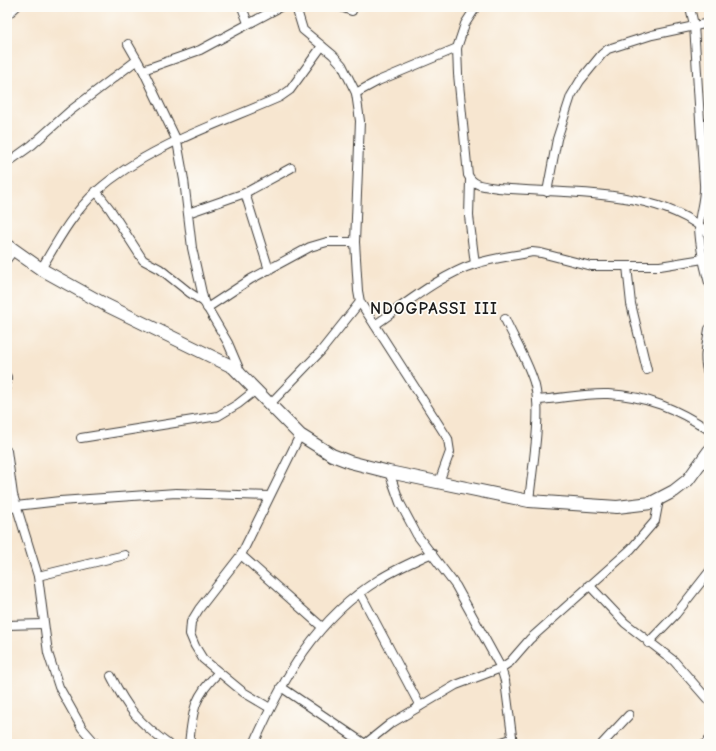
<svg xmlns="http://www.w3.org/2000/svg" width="716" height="751" viewBox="0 0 716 751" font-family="'Comic Neue',sans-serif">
<rect width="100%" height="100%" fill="#fdfcf7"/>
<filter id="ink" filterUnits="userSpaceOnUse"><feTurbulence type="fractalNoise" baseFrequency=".025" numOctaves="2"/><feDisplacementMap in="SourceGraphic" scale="8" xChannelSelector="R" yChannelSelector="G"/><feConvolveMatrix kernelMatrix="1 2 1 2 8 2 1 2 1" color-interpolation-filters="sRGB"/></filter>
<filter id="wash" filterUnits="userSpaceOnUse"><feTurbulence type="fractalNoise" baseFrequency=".012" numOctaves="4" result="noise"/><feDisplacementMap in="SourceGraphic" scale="16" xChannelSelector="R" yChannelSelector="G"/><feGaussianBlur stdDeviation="0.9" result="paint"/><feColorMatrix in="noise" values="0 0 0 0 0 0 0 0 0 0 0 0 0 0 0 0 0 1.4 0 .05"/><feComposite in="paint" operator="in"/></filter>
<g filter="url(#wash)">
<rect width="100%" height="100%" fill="#f7e6d0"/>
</g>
<g filter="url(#ink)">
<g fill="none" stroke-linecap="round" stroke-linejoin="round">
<g stroke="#3d3a37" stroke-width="10">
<g id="minor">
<polyline points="242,7 248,23"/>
<polyline points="296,7 303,30 333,55 342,65 356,93 360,121 355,242 358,291 360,302 448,439 450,452 439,482"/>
<polyline points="341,7 352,11"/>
<path d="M476 7 465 24 457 48 458 74 468 175C474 187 486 186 498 188 562 194 660 187 709 234"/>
<path d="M690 7 694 25 704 184C705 198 700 211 699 224 699 244 704 265 709 283"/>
<polyline points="7,15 16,7"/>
<polyline points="128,44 143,70 177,141 184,180 192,248 204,302"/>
<polyline points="143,70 200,50 280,7"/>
<polyline points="356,93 378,81 457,48"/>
<polyline points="7,163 32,145 70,111 137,60"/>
<polyline points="470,180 469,216 475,264"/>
<polyline points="96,191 110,209 143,260 160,269 190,293 204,302 228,343 240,371"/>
<polyline points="547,192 557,139 571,96 580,81 602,54 608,49 652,35 709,23"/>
<polyline points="245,193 269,270"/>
<polyline points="188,213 245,193 291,168"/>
<polyline points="7,259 13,251"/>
<polyline points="627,266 631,304 647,370"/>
<path d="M41 269C57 242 73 212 97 191 147 146 219 124 280 97L290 90 322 46"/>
<polyline points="207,308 251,279 310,247 327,242 355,242"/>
<path d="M505 319C514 339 530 365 535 386 542 415 532 470 529 501"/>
<path d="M375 325C404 305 442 274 475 264 493 258 514 256 532 252L541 253 591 266H660L703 259"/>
<path d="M709 329C707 344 702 361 709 375"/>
<polyline points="7,377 7,387"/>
<path d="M537 400C560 399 585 393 608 394 647 396 677 409 709 430"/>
<polyline points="270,404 321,351 360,302"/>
<polyline points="81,438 218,416 238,404 257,389"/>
<polyline points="7,451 13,495 38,576 48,653 59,687 82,728 96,744"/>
<polyline points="389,472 400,503 417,535 456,586 501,668 505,681 513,744"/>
<polyline points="7,510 16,506 60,501 176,493 269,496"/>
<polyline points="241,555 322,627"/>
<polyline points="38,576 125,555"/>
<polyline points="589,585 625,623 674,661 709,701"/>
<polyline points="360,593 420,706"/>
<polyline points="7,625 43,624"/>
<polyline points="648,643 676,614 709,572"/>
<path d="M111 676C127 708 139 723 168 744"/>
<polyline points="281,687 365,744"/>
<polyline points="270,708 243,692 203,659 195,646 190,634 191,622 199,609 241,555 300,435"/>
<path d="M189 744C193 710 193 698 218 673"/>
<path d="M254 744C283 678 316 618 380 579 396 569 415 561 432 553"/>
<polyline points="365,744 390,724 456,685 501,668 510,662 530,639 631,549 655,521 659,500"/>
<polyline points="496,744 511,739"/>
<polyline points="602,744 629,715"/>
<polyline points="705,744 709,740"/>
</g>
</g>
<g stroke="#3d3a37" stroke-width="14">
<polyline id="secondary" points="7,245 41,269 106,305 233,367 300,435 332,455 350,462 389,472 529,501 617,507 651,503 674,491 688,480 709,451"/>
</g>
<use href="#minor" stroke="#fff" stroke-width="8"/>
<use href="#secondary" stroke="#fff" stroke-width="12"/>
</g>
</g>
<g text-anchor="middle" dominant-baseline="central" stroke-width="3.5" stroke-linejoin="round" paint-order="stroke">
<g font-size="17" font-weight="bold" letter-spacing="1" fill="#1c1c1c" stroke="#fdfcf7">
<text x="434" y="308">NDOGPASSI III</text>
</g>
</g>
<rect width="716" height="751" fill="none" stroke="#fdfcf7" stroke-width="24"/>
</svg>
